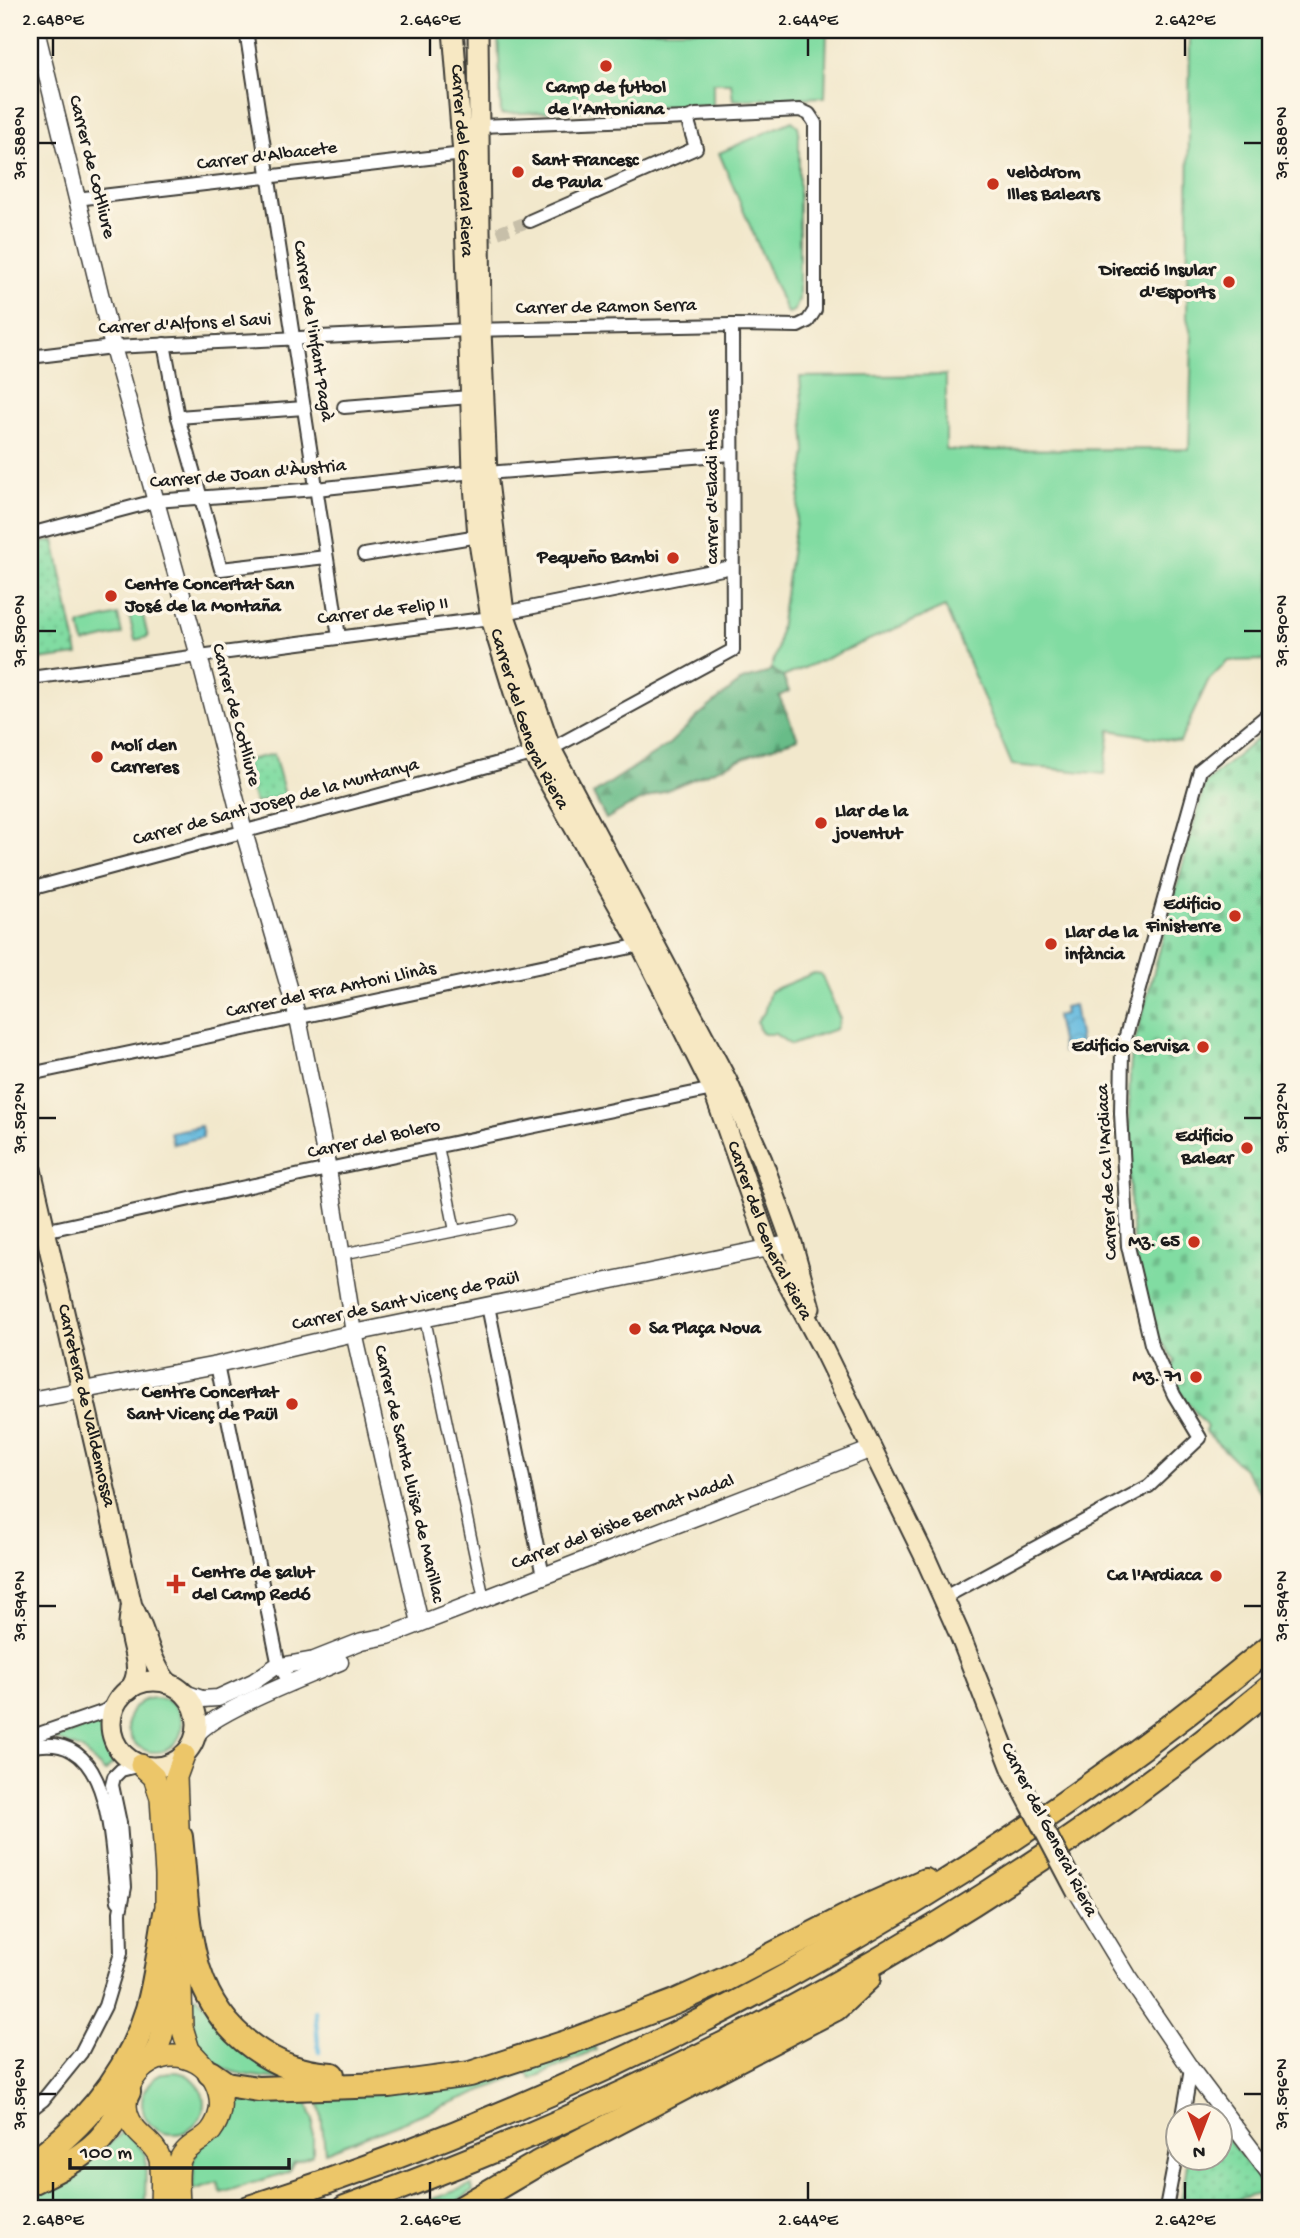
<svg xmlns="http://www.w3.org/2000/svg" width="1300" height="2238" viewBox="0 0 1300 2238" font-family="'Gochi Hand',sans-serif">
<defs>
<pattern id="forest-firs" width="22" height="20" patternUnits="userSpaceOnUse" patternTransform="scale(1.75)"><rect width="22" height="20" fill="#68bc88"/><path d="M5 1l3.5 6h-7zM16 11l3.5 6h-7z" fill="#55986e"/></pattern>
<pattern id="cemetery-stones" width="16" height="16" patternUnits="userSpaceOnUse" patternTransform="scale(1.75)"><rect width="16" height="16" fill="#81dca2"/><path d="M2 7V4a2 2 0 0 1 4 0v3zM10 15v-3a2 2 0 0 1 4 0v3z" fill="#6fbc8b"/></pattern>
<pattern id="park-dots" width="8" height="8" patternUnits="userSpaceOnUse" patternTransform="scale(1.75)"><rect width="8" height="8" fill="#81dca2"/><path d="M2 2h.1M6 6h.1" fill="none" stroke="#6fbc8b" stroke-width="1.8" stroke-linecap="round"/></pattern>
<pattern id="water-waves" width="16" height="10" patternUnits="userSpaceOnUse" patternTransform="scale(1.75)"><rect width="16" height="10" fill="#62b9df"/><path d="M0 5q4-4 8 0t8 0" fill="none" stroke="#549ebf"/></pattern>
</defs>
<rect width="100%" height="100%" fill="#fcf5e5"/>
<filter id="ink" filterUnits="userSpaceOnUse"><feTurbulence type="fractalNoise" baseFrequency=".0143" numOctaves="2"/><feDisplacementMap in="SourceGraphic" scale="14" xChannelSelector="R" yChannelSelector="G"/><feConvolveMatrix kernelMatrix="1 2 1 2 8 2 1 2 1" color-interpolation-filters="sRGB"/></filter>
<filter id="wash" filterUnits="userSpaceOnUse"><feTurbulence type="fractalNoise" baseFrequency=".00686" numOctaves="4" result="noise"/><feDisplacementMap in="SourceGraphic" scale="28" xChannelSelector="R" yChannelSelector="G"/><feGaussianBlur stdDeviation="1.57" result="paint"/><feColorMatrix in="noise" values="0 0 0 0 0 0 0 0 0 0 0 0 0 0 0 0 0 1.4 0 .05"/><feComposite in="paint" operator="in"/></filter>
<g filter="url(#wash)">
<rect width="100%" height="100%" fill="#f2e8cc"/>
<g fill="#81dca2" stroke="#4e7c5f" stroke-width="2">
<polygon points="498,30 827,30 825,97 733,100 731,83 713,83 713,105 501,114"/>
<polygon points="1190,30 1270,30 1270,664 1266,660 1228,661 1208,681 1180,742 1110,730 1104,774 1012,765 945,607 783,677 771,669 777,650 806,452 800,377 946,375 946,450 1189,449 1192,338 1187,318"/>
<path d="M792 121 798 126 799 131V299C797 306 795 313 787 313L719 153Z"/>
<polygon points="142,611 148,637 135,640 129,615"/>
<polygon points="118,615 122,634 84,643 79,625"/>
<polygon points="814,973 821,974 840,1019 836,1029 791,1045 775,1034 764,1034 759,1029 757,1021 764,1013 770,991"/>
<circle cx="155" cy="1725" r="27"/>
<polygon points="103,1721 107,1742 117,1759 105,1772 81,1749 53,1739"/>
<path d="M196 1996 287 2079C247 2076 198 2075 191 2025 189 2016 190 2006 190 1997Z"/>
<polygon points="593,2044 596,2050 531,2079 527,2073 325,2152 321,2114 317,2096"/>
<circle cx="173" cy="2103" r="31"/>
<polygon points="306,2098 313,2120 313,2155 294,2162 288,2172 221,2193 218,2182 193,2190 194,2158 228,2100 265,2101"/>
<polygon points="124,2131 146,2154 145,2203 126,2208 30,2208 30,2191 108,2145"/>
<polygon points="471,2185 473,2191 448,2208 408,2208"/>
</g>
<polygon fill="url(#forest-firs)" stroke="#426c52" stroke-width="2" points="771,669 783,677 789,691 779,696 798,738 743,758 629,806 606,819 593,794 668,745 698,716 742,680 767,673"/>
<path fill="url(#cemetery-stones)" stroke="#4e7c5f" stroke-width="2" d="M1270 728V1506L1243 1468 1205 1431 1207 1427 1179 1391 1169 1374 1175 1361C1169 1351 1159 1340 1155 1329 1130 1272 1130 1204 1129 1143 1129 1113 1128 1083 1132 1052L1205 783Z"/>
<g fill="url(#park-dots)" stroke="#4e7c5f" stroke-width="2">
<polygon points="54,540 78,655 30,661 30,546"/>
<polygon points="274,754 285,795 255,803 244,761"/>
<polygon points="1220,2128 1268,2192 1200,2208 1180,2208 1188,2158 1220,2158"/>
</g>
<g fill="url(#water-waves)" stroke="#3f6a7e" stroke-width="2">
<polygon points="1074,1005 1081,1047 1063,1052 1056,1016 1065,1014 1064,1007"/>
<polygon points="201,1126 203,1137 173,1144 170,1132"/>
</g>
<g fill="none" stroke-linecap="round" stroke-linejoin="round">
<polyline stroke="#62b9df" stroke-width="4.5" points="315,2011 319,2052"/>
</g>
</g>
<g filter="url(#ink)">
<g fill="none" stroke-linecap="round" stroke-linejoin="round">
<polyline stroke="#c7bfa9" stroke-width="12" stroke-dasharray="12 6" stroke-linecap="butt" points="481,239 530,221"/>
<g stroke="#3c3b36" stroke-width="13">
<g id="pedestrian">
<polyline points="438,1146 455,1231"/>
<polyline points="342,1254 510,1220"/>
<polyline points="425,1319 484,1599"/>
</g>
</g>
<g stroke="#3c3b36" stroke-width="16">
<g id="minor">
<polyline points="246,30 339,637"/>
<polyline points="481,126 687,118 696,148 530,221"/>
<polyline points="76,199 463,154"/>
<polyline points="164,344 178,417 221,569 326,557"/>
<polyline points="30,357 113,347 468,330 732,325 798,326 808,321 815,310 815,123 809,114 800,110 696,115 687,118"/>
<polyline points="344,407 470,397"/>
<polyline points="178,417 304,408"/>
<polyline points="487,473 732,454"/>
<polyline points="30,534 155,501 316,489 473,472"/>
<polyline points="364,555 478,536"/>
<polyline points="504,613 732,567"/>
<polyline points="30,678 491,618"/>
<polyline points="30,889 551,749 733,650 732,325"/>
<polyline points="30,1074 641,945"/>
<polyline points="44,1231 328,1169 713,1089"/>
<polyline points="488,1306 543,1576"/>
<polyline points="217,1365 279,1666 291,1684"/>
<polyline points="943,1598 1149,1486 1200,1438 1174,1395 1151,1344 1128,1246 1121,1113 1122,1050 1200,770 1270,713"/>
<polyline points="30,1737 105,1711 119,1700"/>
<path d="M30 1747C116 1727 109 1850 118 1901"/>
<polyline points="30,2110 43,2100 81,2053 105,2006 121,1953 120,1912 125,1887 120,1823 112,1785 114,1777 121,1770 141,1765"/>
<polyline points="1183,2116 1191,2069"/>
<polyline points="1166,2208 1178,2145"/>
</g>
</g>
<g stroke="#3c3b36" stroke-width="19">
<g id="tertiary">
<polyline points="36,30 113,347 199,656 244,832 298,1018 328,1169 354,1333 420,1623"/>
<polyline points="30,1400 217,1365 354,1333 792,1243"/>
<polyline points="182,1692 202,1699 218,1698 253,1682 275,1667 314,1660 362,1641 388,1636 872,1449"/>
<path d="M195 1737C209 1713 310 1675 340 1662"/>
<polyline points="1077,1892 1128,1976 1191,2069 1270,2174"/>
</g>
</g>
<g stroke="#3c3b36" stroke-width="23">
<g id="secondary">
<path id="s1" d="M453 30 463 154 473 472 478 536 491 618 533 754 641 945 713 1089 769 1248 823 1349 925 1557 959 1633 1013 1771"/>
<polyline points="478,30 481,330 487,473 504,613 551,749 727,1081 762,1160 792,1243 810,1308"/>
<path id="s2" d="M30 1165 132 1606C147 1631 149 1662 169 1684"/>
<circle cx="154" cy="1724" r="43"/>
<path d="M129 1690C146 1670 129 1646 129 1624 129 1619 131 1612 131 1607"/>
</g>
</g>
<g stroke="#3c3b36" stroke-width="24">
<g id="primary">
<polyline points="141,1765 154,1777 161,1798 166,1875 166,1927"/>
<polyline points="179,1851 176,1777 184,1755"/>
<polyline points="179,1915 182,2027 189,2050 203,2065"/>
<path d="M147 2064C171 2037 165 2000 166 1967"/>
<path d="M161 2208C161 2193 163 2175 160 2160 157 2142 133 2136 127 2113 120 2079 153 2048 186 2058 217 2067 231 2105 211 2131 202 2142 185 2146 180 2160 176 2174 179 2193 179 2208"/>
</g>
</g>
<g stroke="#3c3b36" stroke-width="28">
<g id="motorway">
<path d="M180 1837C189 1914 182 1996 253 2047 278 2065 301 2073 332 2075"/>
<polyline points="210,2073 226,2084 258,2089 389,2085 470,2074 572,2041 675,2002 726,1979 862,1909 925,1881"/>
<path d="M30 2165C84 2126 128 2074 148 2009 157 1978 160 1945 166 1913"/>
<path d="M30 2183C60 2168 96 2153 113 2122 119 2113 123 2102 128 2092"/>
<path d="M249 2208C622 2088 968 1897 1270 1647"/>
<path d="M345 2208C679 2087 996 1915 1270 1688"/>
<polyline points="462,2208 537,2164 836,2008 868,1978"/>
</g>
</g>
<use href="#pedestrian" stroke="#fff" stroke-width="10"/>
<use href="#minor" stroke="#fff" stroke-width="12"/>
<use href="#tertiary" stroke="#fff" stroke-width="16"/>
<use href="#secondary" stroke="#f7e8c3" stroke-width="19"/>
<use href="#primary" stroke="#ecc669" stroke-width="21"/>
<use href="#motorway" stroke="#ecc669" stroke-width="24"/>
<g stroke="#3c3b36" stroke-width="23" stroke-linecap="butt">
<polyline id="secondary-bridge" points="1013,1771 1077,1892"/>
</g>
<use href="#secondary-bridge" stroke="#f7e8c3" stroke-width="19"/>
</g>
</g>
<path fill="none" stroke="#1c1c1c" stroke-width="2.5" d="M53 38V56M430 38V56M808 38V56M1185 38V56M38 143H56M1244 143H1262M38 631H56M1244 631H1262M38 1118H56M1244 1118H1262M38 1606H56M1244 1606H1262M38 2094H56M1244 2094H1262M53 2182V2200M430 2182V2200M808 2182V2200M1185 2182V2200"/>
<g fill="#c8321e" stroke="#fcf5e5" stroke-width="2.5">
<circle cx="606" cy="66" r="7"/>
<circle cx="518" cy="172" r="7"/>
<circle cx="993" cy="184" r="7"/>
<circle cx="1229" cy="282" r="7"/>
<circle cx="673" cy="558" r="7"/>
<circle cx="111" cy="596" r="7"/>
<circle cx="97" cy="757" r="7"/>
<circle cx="821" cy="823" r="7"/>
<circle cx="1235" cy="916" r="7"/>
<circle cx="1051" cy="944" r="7"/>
<circle cx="1203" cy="1047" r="7"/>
<circle cx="1247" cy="1148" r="7"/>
<circle cx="1194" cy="1242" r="7"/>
<circle cx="635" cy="1329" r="7"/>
<circle cx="1196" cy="1377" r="7"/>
<circle cx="292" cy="1404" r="7"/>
<circle cx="1216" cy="1576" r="7"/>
<path d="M172.5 1573.5h7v7h7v7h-7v7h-7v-7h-7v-7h7z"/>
</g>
<g text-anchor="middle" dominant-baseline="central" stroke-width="7" stroke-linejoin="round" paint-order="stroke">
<g font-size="19" font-weight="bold" fill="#1c1c1c" stroke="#fcf5e5" text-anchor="end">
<text x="606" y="88" text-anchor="middle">Camp de futbol<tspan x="606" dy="22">de l’Antoniana</tspan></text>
<text x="532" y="161" text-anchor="start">Sant Francesc<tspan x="532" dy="22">de Paula</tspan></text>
<text x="1007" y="173" text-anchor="start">velòdrom<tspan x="1007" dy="22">Illes Balears</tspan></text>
<text x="1215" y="271">Direcció Insular<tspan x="1215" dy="22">d'Esports</tspan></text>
<text x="659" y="558">Pequeño Bambi</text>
<text x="125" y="585" text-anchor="start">Centre Concertat San<tspan x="125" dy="22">José de la Montaña</tspan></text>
<text x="111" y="746" text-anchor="start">Molí den<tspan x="111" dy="22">Carreres</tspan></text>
<text x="835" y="812" text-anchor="start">Llar de la<tspan x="835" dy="22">joventut</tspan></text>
<text x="1221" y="905">Edificio<tspan x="1221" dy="22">Finisterre</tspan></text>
<text x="1065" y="933" text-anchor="start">Llar de la<tspan x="1065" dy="22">infància</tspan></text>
<text x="1189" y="1047">Edificio Servisa</text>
<text x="1233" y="1137">Edificio<tspan x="1233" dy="22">Balear</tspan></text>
<text x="1180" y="1242">Mz. 65</text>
<text x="649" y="1329" text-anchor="start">Sa Plaça Nova</text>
<text x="1182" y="1377">Mz. 71</text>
<text x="278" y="1393">Centre Concertat<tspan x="278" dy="22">Sant Vicenç de Paül</tspan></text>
<text x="192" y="1573" text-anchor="start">Centre de salut<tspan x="192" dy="22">del Camp Redó</tspan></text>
<text x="1202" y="1576">Ca l'Ardiaca</text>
</g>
<g font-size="19" fill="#1c1c1c" stroke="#fcf5e5">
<text transform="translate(267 157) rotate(-7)">Carrer d'Albacete</text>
<text stroke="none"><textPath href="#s1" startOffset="131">Carrer del General Riera</textPath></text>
<text transform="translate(91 167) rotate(76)">Carrer de Cotlliure</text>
<text transform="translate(606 308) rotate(-1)">Carrer de Ramon Serra</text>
<text transform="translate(185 325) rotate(-3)">Carrer d'Alfons el Savi</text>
<text transform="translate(312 331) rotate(81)">Carrer de l'infant Pagà</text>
<text transform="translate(248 475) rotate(-5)">Carrer de Joan d'Àustria</text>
<text transform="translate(713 487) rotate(-90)">carrer d'Eladi Homs</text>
<text transform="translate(383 612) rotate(-7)">Carrer de Felip II</text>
<text transform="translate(235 715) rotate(75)">Carrer de Cotlliure</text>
<text stroke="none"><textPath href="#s1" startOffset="698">Carrer del General Riera</textPath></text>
<text transform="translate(276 803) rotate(-15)">Carrer de Sant Josep de la Muntanya</text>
<text transform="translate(331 991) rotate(-12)">Carrer del Fra Antoni Llinàs</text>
<text transform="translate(374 1140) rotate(-12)">Carrer del Bolero</text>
<text transform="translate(1108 1172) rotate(-93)">Carrer de Ca l'Ardiaca</text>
<text stroke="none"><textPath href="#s1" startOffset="1265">Carrer del General Riera</textPath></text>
<text transform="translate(406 1302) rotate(-12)">Carrer de Sant Vicenç de Paül</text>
<text stroke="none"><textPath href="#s2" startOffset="247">Carretera de Valldemossa</textPath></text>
<text transform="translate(408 1474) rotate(77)">Carrer de Santa Lluïsa de Marillac</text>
<text transform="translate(623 1523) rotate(-21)">Carrer del Bisbe Bernat Nadal</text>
<text transform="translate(1048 1830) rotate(63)">Carrer del General Riera</text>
</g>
</g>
<rect width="1300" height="2238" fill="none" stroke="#fcf5e5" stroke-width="77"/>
<g transform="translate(1199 2137) rotate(180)"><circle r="33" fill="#fcf5e5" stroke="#a29e95" stroke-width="2"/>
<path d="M0-5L12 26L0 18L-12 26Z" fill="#c8321e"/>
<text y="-10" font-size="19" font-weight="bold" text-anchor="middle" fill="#1c1c1c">N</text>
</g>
<path d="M70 2158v10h219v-10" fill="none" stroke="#1c1c1c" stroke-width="3.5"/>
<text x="80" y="2158" font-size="21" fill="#1c1c1c" stroke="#fcf5e5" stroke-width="5" paint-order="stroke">100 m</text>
<rect x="38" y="38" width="1224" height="2162" fill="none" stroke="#1c1c1c" stroke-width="2.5"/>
<g font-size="18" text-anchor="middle" fill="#1c1c1c">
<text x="53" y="25">2.648°E</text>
<text x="430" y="25">2.646°E</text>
<text x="808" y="25">2.644°E</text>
<text x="1185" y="25">2.642°E</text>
<text transform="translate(1281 143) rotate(-90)" y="6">39.588°N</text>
<text transform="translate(19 143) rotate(-90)" y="6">39.588°N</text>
<text transform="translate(1281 631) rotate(-90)" y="6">39.590°N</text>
<text transform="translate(19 631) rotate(-90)" y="6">39.590°N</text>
<text transform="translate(1281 1118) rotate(-90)" y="6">39.592°N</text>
<text transform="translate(19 1118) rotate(-90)" y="6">39.592°N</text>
<text transform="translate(1281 1606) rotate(-90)" y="6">39.594°N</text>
<text transform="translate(19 1606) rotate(-90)" y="6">39.594°N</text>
<text transform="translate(19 2094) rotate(-90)" y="6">39.596°N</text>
<text transform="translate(1281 2094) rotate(-90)" y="6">39.596°N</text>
<text x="53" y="2225">2.648°E</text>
<text x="430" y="2225">2.646°E</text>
<text x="808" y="2225">2.644°E</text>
<text x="1185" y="2225">2.642°E</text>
</g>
</svg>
